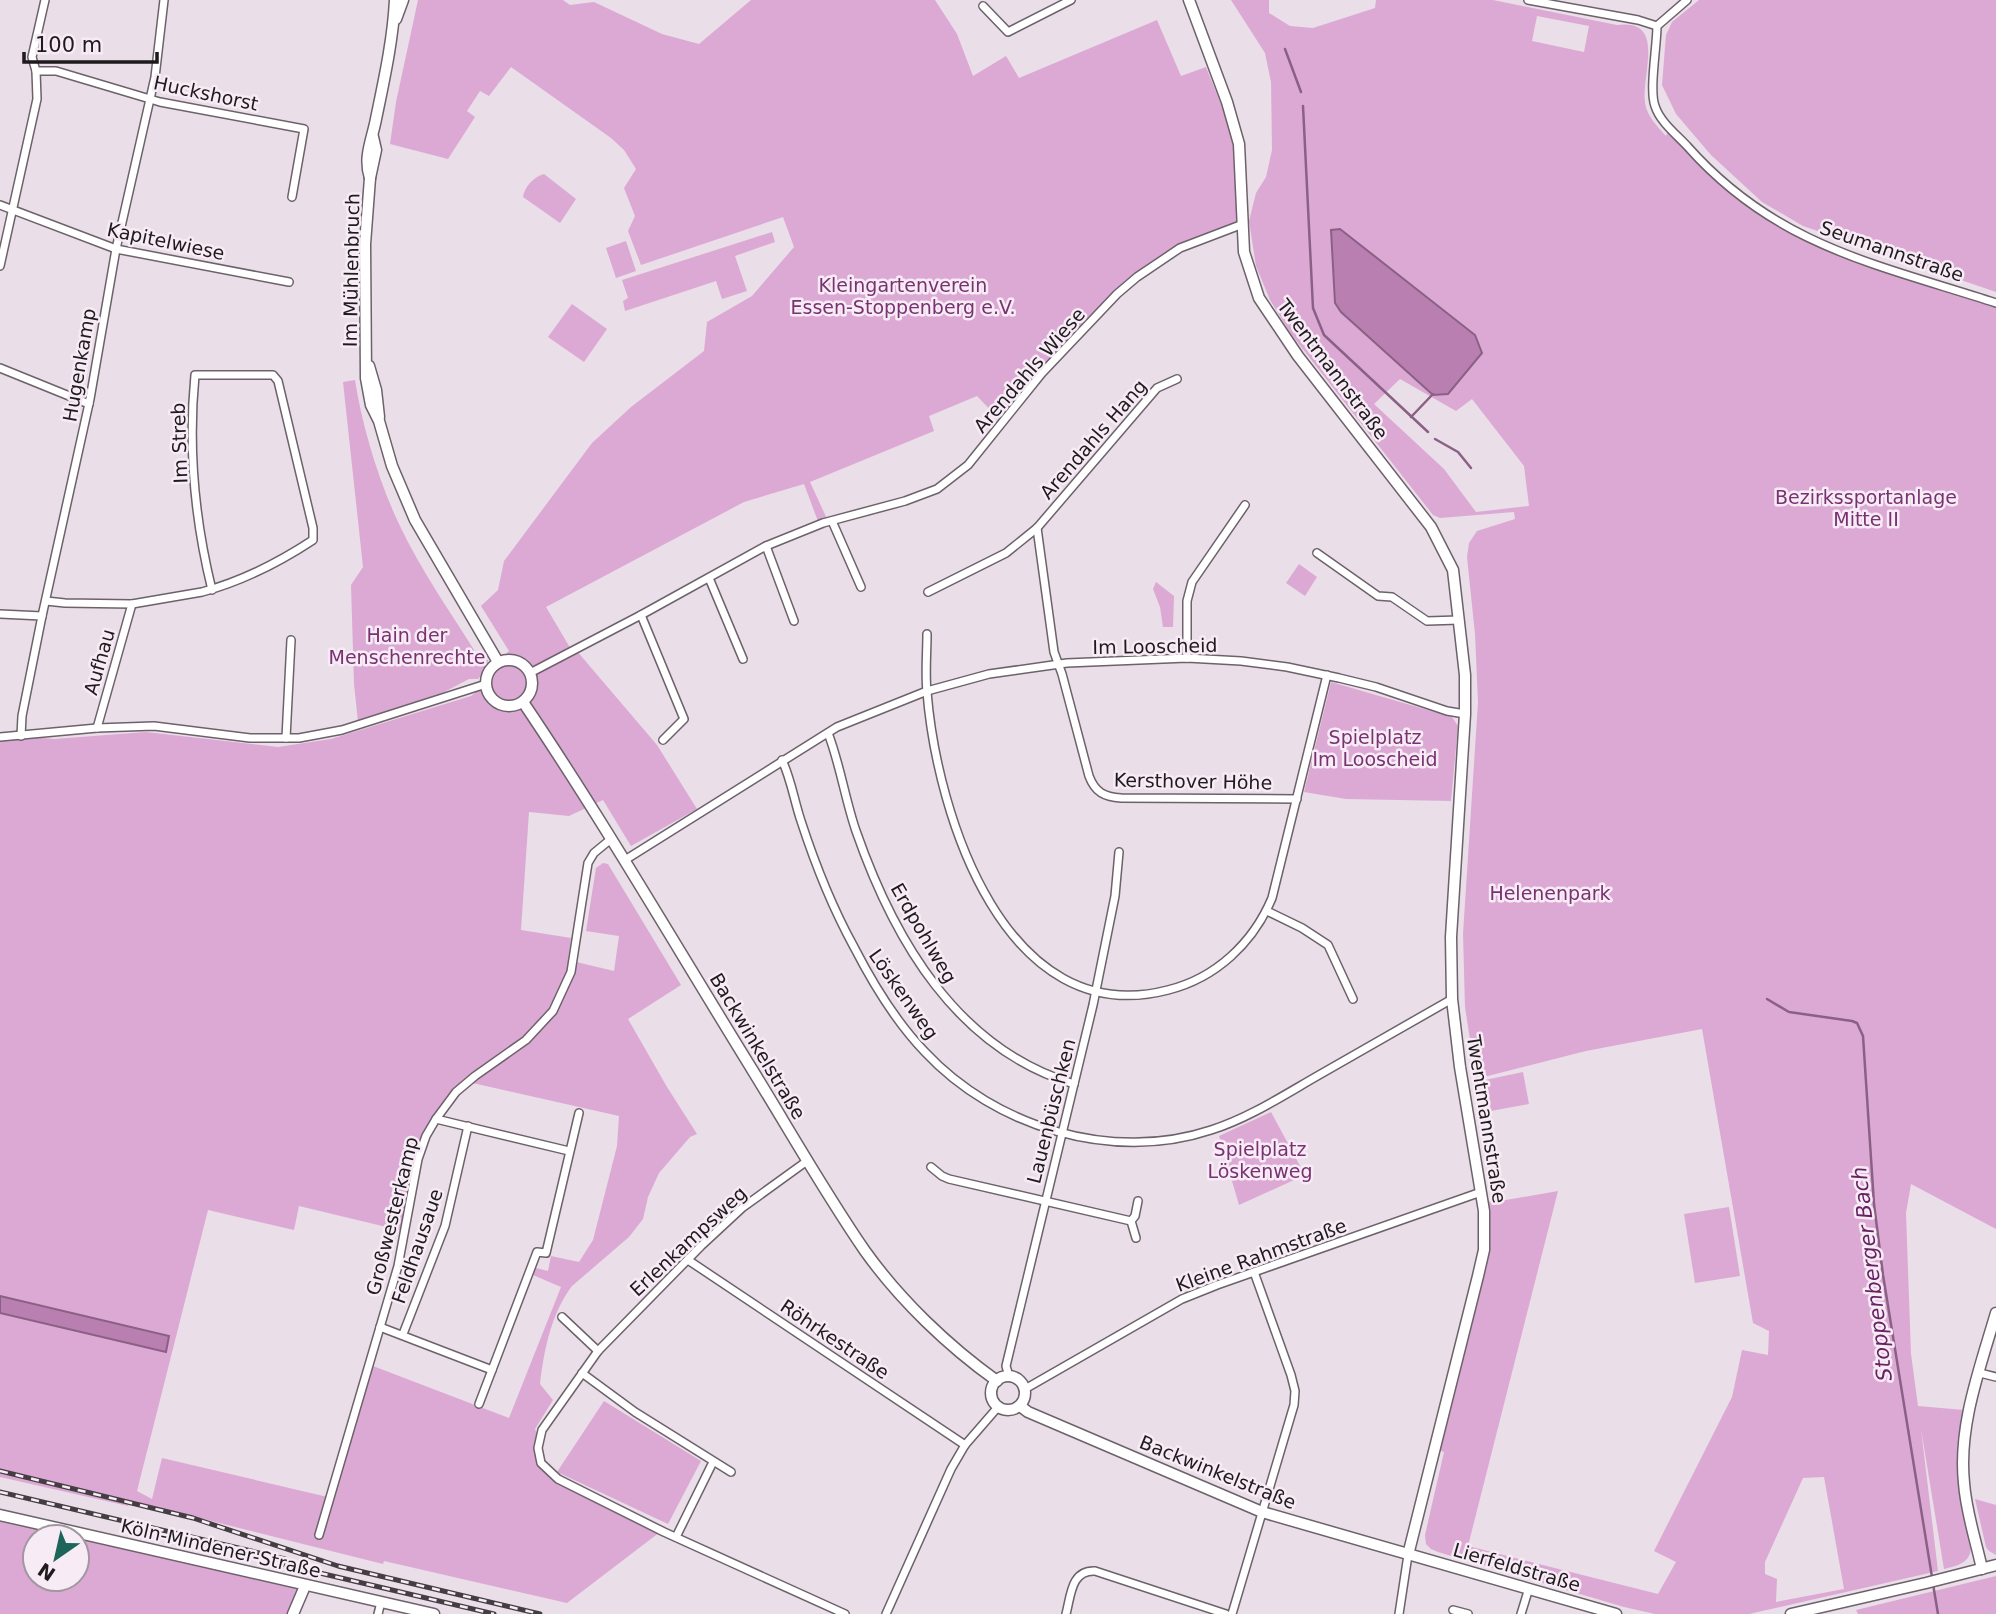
<svg xmlns="http://www.w3.org/2000/svg" width="1996" height="1614" viewBox="0 0 1996 1614" font-family="'DejaVu Sans',sans-serif">
<rect width="100%" height="100%" fill="#eadee8"/>
<g fill="#dca9d5" fill-rule="evenodd">
<path d="M418 0H563L570 5 594 2 662 34 699 44 751 0H935L957 34 973 76 1006 56 1019 78 1157 20 1181 76 1206 67 1231 129 1235 153 1240 223 1179 246 1146 267 1001 421 977 396 929 416 934 431 810 482 828 521 819 524 804 484 744 502 546 607 572 651 576 650 657 745 697 809 631 846 603 800 569 816 529 812 521 930 571 938 568 960 614 971 619 936 586 931 596 868 603 863 608 864 681 985 628 1019 667 1087 697 1134 690 1137 659 1173 648 1197 643 1219 629 1237 572 1286C551 1314 544 1350 540 1384L553 1400 535 1429 538 1436 535 1444 539 1464 544 1472 556 1482 660 1532 567 1603 384 1561 383 1564 131 1501 128 1506 0 1477V738L20 736 54 739 146 732 278 747 331 739 471 696 486 684 490 669 509 651 481 606 498 590 504 561 592 443 631 407 704 351 707 322 752 296 794 247 783 217 641 265 628 231 635 216 624 188 636 169 624 150 611 138 511 67 489 96 480 91 467 111 475 117 448 159 390 144 396 102ZM464 1081 619 1116 617 1146 593 1240 579 1262 551 1256 548 1271 536 1268 533 1275 561 1287 509 1418 373 1366 332 1498 162 1458 152 1499 137 1491 208 1210 294 1230 299 1206 403 1231C417 1171 418 1127 464 1081Z"/>
<path d="M1231 0H1269V13L1290 26 1313 28 1375 8 1376 0H1493L1617 25C1667 18 1641 75 1645 103 1647 116 1657 126 1666 136L1669 128 1718 182 1799 236 1996 305V1229L1911 1184 1906 1213 1911 1354 1918 1406 1964 1410C1952 1457 1962 1501 1971 1548 1970 1563 1957 1566 1944 1569L1921 1429 1938 1571 1749 1614H1655L1624 1607 1438 1552 1431 1549 1426 1544 1425 1535 1444 1452 1439 1450 1479 1275 1484 1202 1506 1200 1558 1191 1468 1546 1658 1594 1676 1562 1654 1551 1732 1397 1742 1350 1768 1355 1769 1331 1753 1323 1702 1029 1586 1051 1476 1079 1465 1007 1463 934 1478 702 1475 634 1467 557 1469 543 1477 531 1515 519 1514 512 1440 518 1433 515 1291 334 1270 300 1256 266 1249 221 1256 193 1266 177 1272 150 1271 82 1265 53ZM1537 16 1589 26 1584 52 1532 41ZM1400 379 1456 411 1472 399 1524 466 1529 506 1476 512 1444 469 1374 404ZM1824 1477 1844 1589 1776 1602 1777 1579 1765 1574V1562L1803 1478Z"/>
<polygon points="1699,0 1996,0 1996,292 1803,226 1762,202 1711,155 1676,114 1662,85 1666,35 1672,22"/>
<path d="M544 174 576 199 560 223 523 197C524 188 533 177 544 174Z"/>
<polygon points="772,232 775,242 735,256 747,291 722,299 716,281 625,311 623,301 628,298 622,280"/>
<polygon points="626,241 636,271 616,278 606,248"/>
<polygon points="572,304 607,329 584,362 548,337"/>
<path d="M355 380C362 426 379 482 399 524 421 571 452 614 479 658L488 660 487 669 478 679H469L431 699 358 722 354 684 351 585 363 567 343 382Z"/>
<polygon points="1299,564 1317,577 1305,596 1286,583"/>
<polygon points="1156,582 1174,596 1173,627 1163,627 1160,607 1153,589"/>
<polygon points="1331,682 1452,717 1458,726 1451,801 1346,799 1304,792"/>
<polygon points="1523,1072 1529,1104 1491,1111 1485,1080"/>
<polygon points="1271,1112 1305,1175 1239,1205 1219,1136"/>
<polygon points="1729,1207 1740,1276 1695,1283 1684,1214"/>
<polygon points="604,1401 701,1461 668,1524 557,1472"/>
<polygon points="1975,1499 1996,1505 1996,1555 1989,1551 1986,1547"/>
<path d="M0 1521 66 1533 303 1586 292 1614H0ZM35 1537H77V1579H35Z"/>
<polygon points="1996,1576 1996,1614 1858,1614 1856,1610"/>
</g>
<g fill="#b97fb1" stroke="#8a6185" stroke-width="2">
<polygon points="1340,229 1475,335 1482,353 1448,394 1433,395 1341,312 1335,303 1331,230"/>
<polygon points="0,1296 169,1336 166,1352 0,1313"/>
</g>
<g fill="none" stroke-linecap="round" stroke-linejoin="round">
<g stroke="#8a6185" stroke-width="2.5">
<polyline points="1285,49 1301,92"/>
<polyline points="1303,106 1313,308 1324,335 1428,432"/>
<polyline points="1411,417 1433,394"/>
<polyline points="1435,439 1458,452 1471,468"/>
<polyline points="1767,999 1789,1012 1852,1021 1857,1023 1863,1036 1874,1204 1883,1275 1932,1577"/>
<polyline points="1933,1584 1938,1614"/>
</g>
<g stroke="#6c626a" stroke-width="10">
<g id="street">
<polyline points="1528,0 1638,20 1657,26"/>
<path d="M1687 0 1657 26C1657 46 1649 90 1655 106 1660 122 1677 135 1688 147 1776 246 1876 264 1996 303"/>
<polyline points="983,6 1008,32 1071,0"/>
<polyline points="36,71 56,71 160,102 304,129 292,197"/>
<polyline points="0,205 116,249 289,282"/>
<polyline points="0,266 37,99 36,71 32,57 45,0"/>
<polyline points="0,368 89,404"/>
<polyline points="832,521 861,587"/>
<path d="M1037 528 1054 652 1062 674 1089 776C1095 792 1104 797 1121 798L1297 799"/>
<polyline points="766,546 794,621"/>
<polyline points="1317,553 1378,596 1392,597 1427,621 1459,620"/>
<polyline points="709,578 743,659"/>
<polyline points="928,592 1006,553 1037,528 1157,388 1177,379"/>
<path d="M46 601 65 603 132 604 202 592C243 581 278 563 313 540V528L278 381 273 375H195C188 446 195 521 212 590"/>
<polyline points="0,614 42,616"/>
<polyline points="641,615 684,719 663,740"/>
<path d="M927 634C927 653 925 673 927 692 937 816 1006 1032 1168 990 1216 978 1253 943 1272 898L1327 675"/>
<polyline points="1187,658 1187,601 1192,582 1245,505"/>
<polyline points="530,673 641,615 766,546 823,523 905,501 937,489 968,465 1042,373 1117,294 1137,277 1180,248 1243,224"/>
<polyline points="97,728 132,604"/>
<path d="M828 733C840 764 845 799 856 831 894 940 957 1049 1074 1084"/>
<polyline points="21,736 22,716 42,616 90,399 116,249 155,77 164,0"/>
<polyline points="0,737 97,728 154,726 250,738 299,738 342,730 486,684"/>
<polyline points="286,738 291,640"/>
<path d="M782 760C791 779 794 800 801 821 815 864 832 907 854 947 873 984 896 1022 925 1052 995 1127 1112 1163 1211 1130 1249 1118 1284 1095 1319 1075 1363 1050 1408 1024 1452 999"/>
<polyline points="625,860 837,727 927,691 989,674 1067,663 1187,658 1241,661 1287,667 1339,678 1376,687 1447,711 1465,714"/>
<polyline points="1267,911 1302,928 1328,945 1353,999"/>
<polyline points="436,1119 569,1151"/>
<polyline points="807,1161 742,1208 701,1246 598,1351 542,1430 538,1448 541,1463 558,1479 664,1532 845,1614"/>
<polyline points="931,1167 942,1176 949,1179 1131,1221"/>
<polyline points="1136,1238 1131,1221 1135,1216 1138,1201"/>
<polyline points="688,1260 965,1445"/>
<polyline points="562,1317 598,1351"/>
<polyline points="380,1327 492,1370 537,1252 546,1253 579,1113"/>
<polyline points="403,1334 445,1226 468,1126"/>
<polyline points="582,1373 635,1412 731,1472"/>
<polyline points="1980,1373 1996,1377"/>
<polyline points="1009,1376 1006,1366 1093,1005 1115,896 1119,852"/>
<polyline points="1025,1389 1182,1299 1217,1285 1481,1192"/>
<polyline points="479,1404 492,1370"/>
<polyline points="319,1535 398,1266 418,1159 426,1136 436,1119 456,1092 475,1076 526,1040 553,1011 571,972 588,863 594,853 611,839"/>
<polyline points="676,1537 713,1462"/>
<polyline points="1453,1610 1468,1614"/>
<polyline points="378,1614 381,1602"/>
<polyline points="886,1614 951,1469 965,1445 998,1407"/>
<path d="M1066 1614C1071 1595 1071 1570 1095 1571L1226 1614"/>
<polyline points="1232,1614 1294,1405 1295,1391 1291,1375 1254,1272"/>
<polyline points="1399,1614 1408,1555"/>
<polyline points="1521,1614 1529,1588"/>
</g>
</g>
<g stroke="#6c626a" stroke-width="13">
<g id="secondary">
<polyline points="1189,0 1227,102 1239,144 1244,252 1259,298 1298,356 1431,527 1453,570 1465,675 1465,714 1451,937 1452,999 1460,1067 1484,1211 1484,1250 1478,1276 1408,1555"/>
<polyline points="396,19 403,0"/>
<polyline points="373,137 376,150 370,178 365,244 366,378 371,405 379,421 392,466 415,520 498,662"/>
<path d="M370 178C363 157 372 140 376 119 384 80 393 40 395 0"/>
<polyline points="369,366 376,390 379,417"/>
<circle cx="509" cy="683" r="23"/>
<path d="M523 702C604 822 677 948 753 1071 790 1131 825 1193 865 1251 900 1300 948 1346 997 1381"/>
<circle cx="1008" cy="1393" r="17"/>
<polyline points="1020,1406 1028,1412 1262,1512 1616,1614"/>
<polyline points="0,1515 434,1614"/>
<path d="M1982 1569C1976 1541 1966 1512 1964 1483 1958 1426 1980 1368 1996 1313"/>
<polyline points="293,1614 305,1586"/>
<polyline points="1791,1614 1926,1583 1996,1565"/>
</g>
</g>
<use href="#street" stroke="#fff" stroke-width="7"/>
<use href="#secondary" stroke="#fff" stroke-width="10"/>
<g stroke="#443e43" stroke-width="5">
<g id="rail">
<polyline points="0,1471 193,1518 338,1566 540,1614"/>
<polyline points="0,1492 285,1559"/>
<polyline points="273,1562 494,1614"/>
</g>
</g>
<use href="#rail" stroke="#f7ebf5" stroke-width="2.5" stroke-dasharray="8" stroke-linecap="butt"/>
</g>
<g text-anchor="middle" dominant-baseline="central" stroke-width="5" stroke-linejoin="round" paint-order="stroke">
<g font-size="19" fill="#1e1a1d" stroke="#f7ebf5">
<text transform="translate(206 93) rotate(12)">Huckshorst</text>
<text transform="translate(166 241) rotate(12)">Kapitelwiese</text>
<text transform="translate(1892 251) rotate(19)">Seumannstraße</text>
<text transform="translate(351 270) rotate(-89)">Im Mühlenbruch</text>
<text transform="translate(79 365) rotate(-80)">Hugenkamp</text>
<text transform="translate(1333 369) rotate(53)">Twentmannstraße</text>
<text transform="translate(1029 370) rotate(-49)">Arendahls Wiese</text>
<text transform="translate(1093 439) rotate(-49)">Arendahls Hang</text>
<text transform="translate(179 443) rotate(-92)">Im Streb</text>
<text transform="translate(1155 646) rotate(-1)">Im Looscheid</text>
<text transform="translate(99 662) rotate(-74)">Aufhau</text>
<text transform="translate(1193 781) rotate(1)">Kersthover Höhe</text>
<text transform="translate(924 933) rotate(60)">Erdpohlweg</text>
<text transform="translate(904 994) rotate(55)">Löskenweg</text>
<text transform="translate(758 1046) rotate(59)">Backwinkelstraße</text>
<text transform="translate(1051 1111) rotate(-76)">Lauenbüschken</text>
<text transform="translate(1487 1119) rotate(81)">Twentmannstraße</text>
<text transform="translate(392 1216) rotate(-76)">Großwesterkamp</text>
<text transform="translate(688 1241) rotate(-43)">Erlenkampsweg</text>
<text transform="translate(417 1246) rotate(-71)">Feldhausaue</text>
<text transform="translate(1261 1255) rotate(-20)">Kleine Rahmstraße</text>
<text transform="translate(835 1339) rotate(34)">Röhrkestraße</text>
<text transform="translate(1218 1472) rotate(22)">Backwinkelstraße</text>
<text transform="translate(221 1548) rotate(13)">Köln-Mindener-Straße</text>
<text transform="translate(1517 1567) rotate(16)">Lierfeldstraße</text>
</g>
<g font-size="19" fill="#783271" stroke="#f7ebf5">
<text x="903" y="285">Kleingartenverein<tspan x="903" dy="22">Essen-Stoppenberg e.V.</tspan></text>
<text x="1866" y="497">Bezirkssportanlage<tspan x="1866" dy="22">Mitte II</tspan></text>
<text x="407" y="635">Hain der<tspan x="407" dy="22">Menschenrechte</tspan></text>
<text x="1375" y="737">Spielplatz<tspan x="1375" dy="22">Im Looscheid</tspan></text>
<text x="1550" y="893">Helenenpark</text>
<text x="1260" y="1149">Spielplatz<tspan x="1260" dy="22">Löskenweg</tspan></text>
</g>
<g font-size="21" font-style="italic" fill="#672262" stroke="#f7ebf5">
<text transform="translate(1872 1274) rotate(-97)">Stoppenberger Bach</text>
</g>
</g>
<g transform="translate(56 1558) rotate(214)"><circle r="33" fill="#f7ebf5" stroke="#a0979f" stroke-width="2"/>
<path d="M0-5L12 26L0 18L-12 26Z" fill="#1d655b"/>
<text y="-10" font-size="19" font-weight="bold" text-anchor="middle" fill="#1e1a1d">N</text>
</g>
<path d="M24 52v10h133v-10" fill="none" stroke="#1e1a1d" stroke-width="3.5"/>
<text x="35" y="52" font-size="21" fill="#1e1a1d" stroke="#f7ebf5" stroke-width="5" paint-order="stroke">100 m</text>
</svg>
